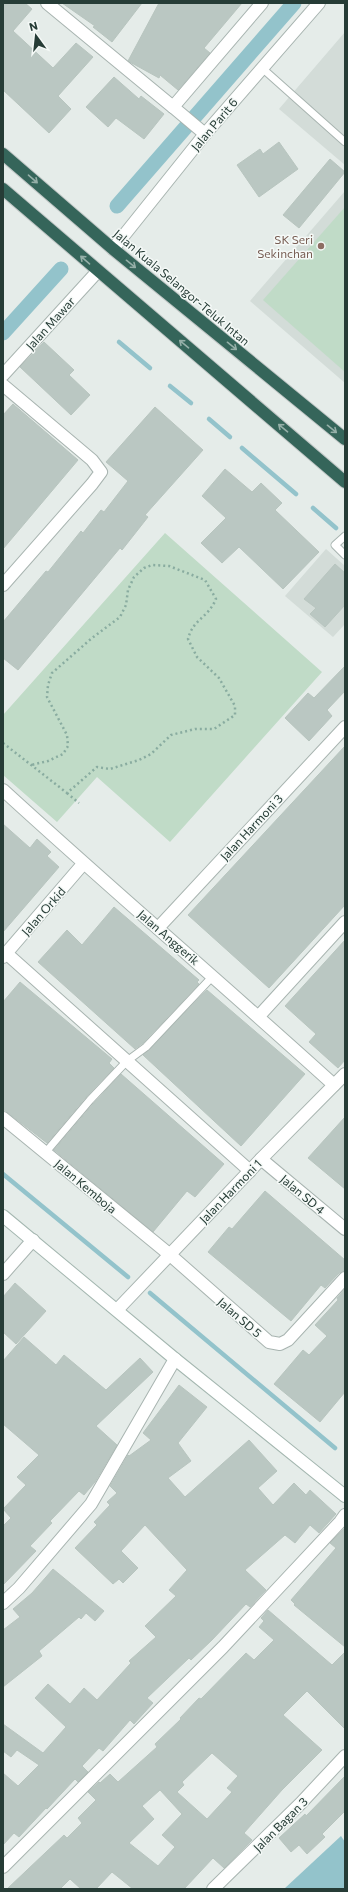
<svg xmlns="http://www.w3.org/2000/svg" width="348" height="1892" viewBox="0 0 348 1892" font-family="Commissioner,sans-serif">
<rect width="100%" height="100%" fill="#e5ece9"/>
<g fill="#d3dcd8">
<polygon points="345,32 345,165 279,109"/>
<polygon points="345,191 345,383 250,301"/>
<polygon points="326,549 345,566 345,624 333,637 285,596"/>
</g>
<g fill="#c0dbc7">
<polygon points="345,207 345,372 263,300"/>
<polygon points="165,533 322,672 170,842 97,777 57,822 3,775 3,715"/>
</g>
<polygon fill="#93c3cb" points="341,1836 345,1842 345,1889 284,1889"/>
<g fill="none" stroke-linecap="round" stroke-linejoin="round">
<g stroke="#93c3cb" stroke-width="4.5">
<polyline points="119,342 150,368"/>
<polyline points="170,386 191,403"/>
<polyline points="209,419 230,437"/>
<polyline points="242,448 296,494"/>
<polyline points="313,508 336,528"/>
<polyline points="3,1174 128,1277"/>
<polyline points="150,1293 335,1448"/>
</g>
<g stroke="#93c3cb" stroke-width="15">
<polyline points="117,206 294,3"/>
<polyline points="3,333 61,269"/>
</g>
</g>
<g fill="#bac7c2" stroke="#b8c5bf" fill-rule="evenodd">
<polygon points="3,3 25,3 32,9 13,31 53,68 76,43 93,57 58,96 71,109 49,133 3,90"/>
<polygon points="62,3 142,3 112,42 93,27 95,26"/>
<polygon points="159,3 242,3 204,48 210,53 178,90 160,75 159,78 128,61"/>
<polygon points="114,77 139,99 141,96 164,114 144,139 116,118 108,127 86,107"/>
<polygon points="279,142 298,169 259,197 237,165 260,149 263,154"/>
<polygon points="330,159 345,172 299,228 283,215"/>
<polygon points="44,342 74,370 69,375 90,395 71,415 20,367"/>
<polygon points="13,404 78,460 3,549 3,415"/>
<polygon points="155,407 203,450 145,515 148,517 122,550 120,548 18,670 3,658 3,622 46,571 48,572 81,531 83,533 101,510 104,512 128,481 106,462"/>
<polygon points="225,469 252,492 261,483 282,503 275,510 319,552 283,589 239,547 222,563 201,543 226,518 202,496"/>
<polygon points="335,564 345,573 345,605 325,627 310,614 316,608 304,599"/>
<polygon points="345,666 345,691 327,710 332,716 309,741 285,718 308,693 314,698"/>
<polygon points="345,746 345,905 269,988 188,915"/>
<polygon points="3,824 30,848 37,839 51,852 47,856 59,867 3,932"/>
<polygon points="114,907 199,980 197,982 199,984 143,1043 135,1049 38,962 67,930 82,945"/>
<polygon points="345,940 345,1060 338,1068 309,1042 316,1034 285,1006"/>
<polygon points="20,982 112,1059 109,1063 114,1068 86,1097 47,1143 3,1109 3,1002"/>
<polygon points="207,990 305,1074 241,1146 143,1055"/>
<polygon points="121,1074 224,1164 195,1197 187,1191 153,1232 54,1150 94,1103"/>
<polygon points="345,1117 345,1189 308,1158"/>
<polygon points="265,1191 345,1260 345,1271 339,1273 325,1288 321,1285 291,1321 208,1252 229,1227 232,1229"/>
<polygon points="15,1283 46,1311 16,1344 3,1332 3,1297"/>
<polygon points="345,1289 345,1392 320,1422 274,1384 303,1350 309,1355 327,1336 315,1325 338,1300 337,1298"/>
<polygon points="24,1337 56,1365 64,1355 106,1390 140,1358 153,1372 96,1426 117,1445 95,1482 84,1495 79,1491 50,1521 52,1523 30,1546 36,1551 3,1585 3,1526 11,1518 3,1509 26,1485 17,1477 39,1455 3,1424 3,1361"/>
<polygon points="179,1385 207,1407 178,1443 191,1461 168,1478 185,1497 249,1440 277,1471 258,1488 273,1505 294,1483 306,1495 310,1490 336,1514 319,1533 310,1525 295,1543 285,1535 245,1570 266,1590 250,1607 246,1604 212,1640 191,1660 189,1658 147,1698 153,1703 134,1724 130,1720 103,1751 99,1748 82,1766 88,1772 78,1782 75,1779 47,1809 46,1808 19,1837 14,1833 3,1845 3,1773 18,1786 39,1765 17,1750 11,1757 3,1751 3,1724 43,1753 66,1727 35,1698 48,1684 70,1704 84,1688 97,1700 131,1663 129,1661 156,1637 145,1626 176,1596 169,1590 187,1570 145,1525 121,1551 138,1568 123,1583 119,1579 113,1584 75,1548 97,1525 94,1522 110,1505 107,1502 117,1493 110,1486 128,1455 129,1456 151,1440 143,1433"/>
<polygon points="345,1528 345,1647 294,1605 295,1604 291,1600 336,1548 330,1543"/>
<polygon points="53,1569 104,1611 95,1621 86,1613 81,1619 79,1617 39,1651 42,1656 3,1687 3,1630 20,1617 13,1609 32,1593"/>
<path d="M268 1610 332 1665 345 1652V1729L307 1691 283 1715 322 1750 282 1790 244 1833 252 1840 224 1868 213 1858 184 1889H133L112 1872 96 1889H81L70 1879 60 1889H7L64 1835 67 1838 82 1823 78 1818 96 1800 88 1792 99 1782 100 1783 110 1774 118 1782 157 1747 155 1744 181 1719 180 1718 199 1698 201 1699 246 1653 254 1660 274 1640 259 1627 264 1621 261 1618ZM212 1753 238 1776 227 1788 232 1792 207 1819 177 1792 184 1785 182 1782ZM160 1790 182 1814 162 1835 175 1847 158 1866 129 1843 154 1819 142 1806Z"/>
<polygon points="345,1776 345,1811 322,1834 325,1837 307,1854 299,1845 291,1852 279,1838 305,1814 306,1816"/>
</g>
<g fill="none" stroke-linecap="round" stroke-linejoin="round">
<g stroke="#a8b4b0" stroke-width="9">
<g id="lane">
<polyline points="262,68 345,142"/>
<polyline points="345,536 335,545 345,555"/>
<polyline points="45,1153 90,1100 127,1061 146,1047 213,976"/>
</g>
</g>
<g stroke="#a8b4b0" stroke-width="14">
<g id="street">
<polyline points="47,3 173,107 262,3"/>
<polyline points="173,107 205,134"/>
<polyline points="113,249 205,134 319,3"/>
<polyline points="3,375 98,271"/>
<polyline points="3,385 92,460 101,472 92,484 3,585"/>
<path d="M3 790C112 890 225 986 334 1085"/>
<polyline points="158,928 345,727"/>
<polyline points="6,953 250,1171"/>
<polyline points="3,957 83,864"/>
<polyline points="259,1016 345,922"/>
<polyline points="3,1118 169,1254 269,1342 280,1344 288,1340 345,1278"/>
<polyline points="261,1159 345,1229"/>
<polyline points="3,1274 33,1240"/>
<polyline points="117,1310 261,1159 345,1074"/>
<polyline points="3,1603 19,1588 91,1504 175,1359"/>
<polyline points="3,1867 223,1647 340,1522 345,1515"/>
<polyline points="213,1889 301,1803 345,1756"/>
</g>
</g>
<g stroke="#a4b7b0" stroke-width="14">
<polyline id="secondary" points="3,1216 175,1359 345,1496"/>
</g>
<g stroke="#c2c8c7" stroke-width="14">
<g id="highway">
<polyline points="3,154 113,249 345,439"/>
<polyline points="3,189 345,482"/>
</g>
</g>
<g stroke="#89aca0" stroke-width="2.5" stroke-dasharray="2 3" stroke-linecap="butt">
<path d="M3 743 67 793 97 767 110 769 139 760 151 754 171 735 195 729H214L235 715V706L219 678 197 657 188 639C193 619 208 618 216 599L205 580 169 566 152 565 144 568 134 577 128 590 126 605 120 617 92 638 52 673 48 685 47 697 67 735 68 746 63 754 48 761 31 765"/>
<polyline points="67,793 79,803"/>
</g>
<use href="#lane" stroke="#fff" stroke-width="7"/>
<use href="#street" stroke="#fff" stroke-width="12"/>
<use href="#secondary" stroke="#fff" stroke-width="12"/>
<use href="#highway" stroke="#35655a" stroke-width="12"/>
</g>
<defs><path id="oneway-shaft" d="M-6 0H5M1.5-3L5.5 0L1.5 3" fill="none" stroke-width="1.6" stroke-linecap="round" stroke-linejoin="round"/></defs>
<g stroke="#95afa8">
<use href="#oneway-shaft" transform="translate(33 179) rotate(41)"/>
<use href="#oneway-shaft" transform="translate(85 260) rotate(-139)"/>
<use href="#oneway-shaft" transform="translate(131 264) rotate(39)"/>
<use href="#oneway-shaft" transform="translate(184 344) rotate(-140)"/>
<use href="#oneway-shaft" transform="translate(232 346) rotate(39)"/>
<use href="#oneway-shaft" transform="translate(283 428) rotate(-140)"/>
<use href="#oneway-shaft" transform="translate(332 429) rotate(39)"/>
</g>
<circle fill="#8d6e63" stroke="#f5f9f7" stroke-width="1.5" cx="321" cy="246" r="4"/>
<g text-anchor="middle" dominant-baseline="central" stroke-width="3" stroke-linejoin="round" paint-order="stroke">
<g font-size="12" fill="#263c36" stroke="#f5f9f7">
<text transform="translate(214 124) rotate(-50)">Jalan Parit 6</text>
<text transform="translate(182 287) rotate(40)">Jalan Kuala Selangor-Teluk Intan</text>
<text transform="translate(50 323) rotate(-48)">Jalan Mawar</text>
<text transform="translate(251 827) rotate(-47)">Jalan Harmoni 3</text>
<text transform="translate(43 911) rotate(-49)">Jalan Orkid</text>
<text transform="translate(169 937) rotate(41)">Jalan Anggerik</text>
<text transform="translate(86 1186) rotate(40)">Jalan Kemboja</text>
<text transform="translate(230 1191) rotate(-46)">Jalan Harmoni 1</text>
<text transform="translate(303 1194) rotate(40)">Jalan SD 4</text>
<text transform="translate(240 1317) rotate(41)">Jalan SD 5</text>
<text transform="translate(280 1824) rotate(-45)">Jalan Bagan 3</text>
</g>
<g font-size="12" fill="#785e54" stroke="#f5f9f7" text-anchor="end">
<text x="313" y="239">SK Seri<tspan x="313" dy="14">Sekinchan</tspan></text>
</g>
</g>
<rect width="348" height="1892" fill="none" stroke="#263c36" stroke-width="8"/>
<g transform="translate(36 36) rotate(345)" stroke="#f5f9f7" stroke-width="3" paint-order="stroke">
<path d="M0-3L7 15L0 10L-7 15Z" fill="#263c36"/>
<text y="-6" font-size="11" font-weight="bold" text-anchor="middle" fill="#263c36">N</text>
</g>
</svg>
